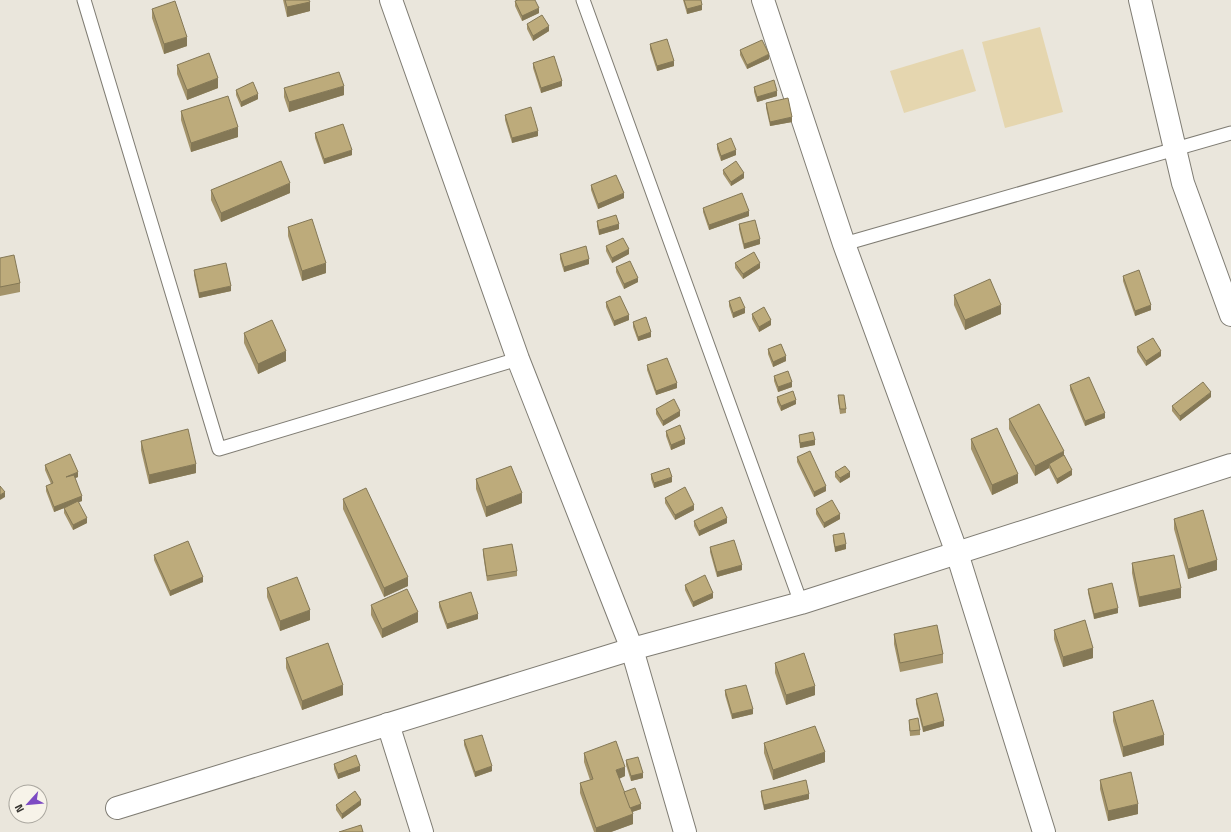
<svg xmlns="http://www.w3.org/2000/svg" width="1231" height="832" viewBox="0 0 1231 832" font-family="'Titillium Web',sans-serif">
<rect width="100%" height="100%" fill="#eae6dc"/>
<g fill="#e5d6af">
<polygon points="1040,27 1063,112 1005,128 982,42"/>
<polygon points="963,49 976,91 904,113 890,71"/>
</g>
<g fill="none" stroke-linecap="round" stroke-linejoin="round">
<g stroke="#7f7c73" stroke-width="15">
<g id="service">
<polyline points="84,0 219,449 518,359"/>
<polyline points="583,0 801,603"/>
<polyline points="844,244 1231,133"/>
</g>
</g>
<g stroke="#7f7c73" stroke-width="24">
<g id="minor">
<polyline points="391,0 518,359 632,649 685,832"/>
<polyline points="763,0 844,244 957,553 1044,832"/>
<polyline points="1140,0 1183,183 1231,315"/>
<polyline points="388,724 422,832"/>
<polyline points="117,808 632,649 801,603 1231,465"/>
</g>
</g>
<use href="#service" stroke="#fff" stroke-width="13"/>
<use href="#minor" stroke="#fff" stroke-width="22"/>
</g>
<g fill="#a3936a">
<polygon points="283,0 309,0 310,11 287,17"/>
<polygon points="683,0 701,0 702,10 687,14"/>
<polygon points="515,1 539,13 522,21 515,6"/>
<polygon points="152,9 187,46 164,54 152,18"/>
<polygon points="527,24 549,31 533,41 527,29"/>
<polygon points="650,44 674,66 657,71 650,49"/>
<polygon points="740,50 769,59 747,69 740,55"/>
<polygon points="533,63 562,86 541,93 533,68"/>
<polygon points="177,65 218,88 187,100 177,74"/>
<polygon points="754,87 777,96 757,102 754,92"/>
<polygon points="284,88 344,95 289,112 284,97"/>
<polygon points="236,90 258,99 241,107 236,95"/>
<polygon points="766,103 792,122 770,126 766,108"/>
<polygon points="181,111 238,137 191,152 181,120"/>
<polygon points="505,115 538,136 512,143 505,120"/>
<polygon points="315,133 352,155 324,164 315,138"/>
<polygon points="717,144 736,155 721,161 717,149"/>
<polygon points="723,170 744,178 731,186 723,174"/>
<polygon points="591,185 624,198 598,209 591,190"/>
<polygon points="211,190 290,193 221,222 211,200"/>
<polygon points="703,208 749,216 709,230 703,212"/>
<polygon points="597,221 619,229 599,235 597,226"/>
<polygon points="739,224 760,244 744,249 739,229"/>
<polygon points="288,227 326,273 302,281 288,236"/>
<polygon points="606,246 629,254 612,263 606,251"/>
<polygon points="560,254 589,264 564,272 560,259"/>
<polygon points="0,258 20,283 20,292 0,296"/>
<polygon points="735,263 760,268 743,279 735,268"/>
<polygon points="616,267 638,282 624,289 616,272"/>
<polygon points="194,270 231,291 199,298 194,275"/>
<polygon points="1123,276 1151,310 1135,316 1123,281"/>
<polygon points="954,295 1001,314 965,330 954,305"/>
<polygon points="729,301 745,313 733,318 729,306"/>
<polygon points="606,302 629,320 614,326 606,307"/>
<polygon points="752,314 771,325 759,332 752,319"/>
<polygon points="633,322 651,337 638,341 633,327"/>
<polygon points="244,333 286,361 258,374 244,343"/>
<polygon points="1137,347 1161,356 1146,366 1137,352"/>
<polygon points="768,349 786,361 773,367 768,354"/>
<polygon points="647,365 677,388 656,395 647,370"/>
<polygon points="774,376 792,387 778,392 774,381"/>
<polygon points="1070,385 1105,418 1085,426 1070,390"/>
<polygon points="838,395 846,409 846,413 840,414 838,400"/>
<polygon points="777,397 796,404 781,411 777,402"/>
<polygon points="1211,397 1180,421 1172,411 1172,406"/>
<polygon points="656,409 680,416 663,426 656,414"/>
<polygon points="1009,419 1064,455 1072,475 1057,484 1049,468 1035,476 1009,429"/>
<polygon points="666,431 685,444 671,450 666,436"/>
<polygon points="799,435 815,445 800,448 799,440"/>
<polygon points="971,439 1018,483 992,495 971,449"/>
<polygon points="141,441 196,473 149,484 141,450"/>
<polygon points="797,457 826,491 814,497 797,462"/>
<polygon points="45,465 78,477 75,478 82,501 78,502 87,523 73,530 64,513 64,508 54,512 46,491 46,486 51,484 45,470"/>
<polygon points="835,472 850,477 840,483 835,477"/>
<polygon points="651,474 672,482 654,488 651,479"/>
<polygon points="476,479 522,503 486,517 476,489"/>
<polygon points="665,498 694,510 675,520 665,503"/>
<polygon points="343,499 408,586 384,597 343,509"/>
<polygon points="816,509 840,519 824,528 816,514"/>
<polygon points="1174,519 1217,570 1188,579 1174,529"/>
<polygon points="694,521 727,523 699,536 694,526"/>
<polygon points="833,535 846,549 835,552 833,540"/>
<polygon points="710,547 742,570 717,577 710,552"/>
<polygon points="483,549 517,571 517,576 487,581 483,554"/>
<polygon points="154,555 203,582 170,596 154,560"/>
<polygon points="1132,563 1181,598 1139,607 1132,573"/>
<polygon points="685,585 713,598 693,607 685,590"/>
<polygon points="267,588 310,620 280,631 267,597"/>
<polygon points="1088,589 1118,613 1094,619 1088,593"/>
<polygon points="439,602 478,619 447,629 439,607"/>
<polygon points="371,605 418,622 382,638 371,615"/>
<polygon points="1054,630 1093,658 1063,667 1054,639"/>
<polygon points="894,634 943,654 943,663 900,672 894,644"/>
<polygon points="286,658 343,695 302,710 286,668"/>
<polygon points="775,663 815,695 786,705 775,673"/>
<polygon points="725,690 753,714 732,719 725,695"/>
<polygon points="916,699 944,726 923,732 916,704"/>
<polygon points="1113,712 1164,745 1123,757 1113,721"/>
<polygon points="909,720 920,730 920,735 910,736 909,725"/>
<polygon points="464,740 492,771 475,777 464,745"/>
<polygon points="764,743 825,762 773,780 764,753"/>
<polygon points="584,753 625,776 619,779 624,792 641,809 632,812 633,824 611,832 594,832 580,793 580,783 590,780 584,762"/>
<polygon points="626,760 643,778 631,781 626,765"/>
<polygon points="334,764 360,771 338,779 334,769"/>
<polygon points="1100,780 1138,814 1108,821 1100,789"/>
<polygon points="761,791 809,799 764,810 761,796"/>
<polygon points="336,805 361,805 342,819 336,810"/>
</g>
<g fill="#847856">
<polygon points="310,2 310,11 287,17 287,7"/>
<polygon points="702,5 702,10 687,14 687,9"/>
<polygon points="539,8 539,13 522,21 522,16"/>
<polygon points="549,26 549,31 533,41 533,36"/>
<polygon points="187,37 187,46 164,54 164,44"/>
<polygon points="769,54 769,59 747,69 747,65"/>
<polygon points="674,61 674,66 657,71 657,66"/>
<polygon points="218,78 218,88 187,100 187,90"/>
<polygon points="562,81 562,86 541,93 541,88"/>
<polygon points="344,86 344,95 289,112 289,102"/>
<polygon points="777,91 777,96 757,102 757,97"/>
<polygon points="258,94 258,99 241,107 241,102"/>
<polygon points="792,117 792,122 770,126 770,122"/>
<polygon points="238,127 238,137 191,152 191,143"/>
<polygon points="538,131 538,136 512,143 512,138"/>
<polygon points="352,150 352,155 324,164 324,159"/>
<polygon points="736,150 736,155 721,161 721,156"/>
<polygon points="744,173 744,178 731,186 731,182"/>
<polygon points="290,183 290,193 221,222 221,213"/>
<polygon points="624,193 624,198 598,209 598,204"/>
<polygon points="749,211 749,216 709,230 709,225"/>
<polygon points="619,224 619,229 599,235 599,230"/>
<polygon points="760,239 760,244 744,249 744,244"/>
<polygon points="629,249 629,254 612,263 612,258"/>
<polygon points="589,259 589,264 564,272 564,267"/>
<polygon points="326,263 326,273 302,281 302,271"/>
<polygon points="760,263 760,268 743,279 743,274"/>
<polygon points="638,278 638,282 624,289 624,284"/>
<polygon points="231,286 231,291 199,298 199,293"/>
<polygon points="1001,305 1001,314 965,330 965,320"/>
<polygon points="1151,305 1151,310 1135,316 1135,311"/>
<polygon points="745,308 745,313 733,318 733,313"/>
<polygon points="629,315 629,320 614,326 614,321"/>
<polygon points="771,320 771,325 759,332 759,327"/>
<polygon points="651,332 651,337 638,341 638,337"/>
<polygon points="286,351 286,361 258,374 258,364"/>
<polygon points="1161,351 1161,356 1146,366 1146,361"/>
<polygon points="786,356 786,361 773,367 773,362"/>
<polygon points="792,382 792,387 778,392 778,387"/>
<polygon points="677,383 677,388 656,395 656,391"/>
<polygon points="1211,392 1211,397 1180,421 1180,416"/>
<polygon points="796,400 796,404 781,411 781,406"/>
<polygon points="680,411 680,416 663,426 663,421"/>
<polygon points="1105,413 1105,418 1085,426 1085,421"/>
<polygon points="685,439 685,444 671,450 671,445"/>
<polygon points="815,440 815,445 800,448 800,443"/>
<polygon points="1064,451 1064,460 1049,464 1049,468 1035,476 1035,466"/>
<polygon points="196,464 196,473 149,484 149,475"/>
<polygon points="1072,470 1072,475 1057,484 1057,479"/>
<polygon points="78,472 78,477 66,482 66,477"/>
<polygon points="850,472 850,477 840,483 840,478"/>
<polygon points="1018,474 1018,483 992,495 992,485"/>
<polygon points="672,477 672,482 654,488 654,483"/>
<polygon points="826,486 826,491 814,497 814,492"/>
<polygon points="5,492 5,497 0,500 0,495"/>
<polygon points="522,493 522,503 486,517 486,507"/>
<polygon points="82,496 82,501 54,512 54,507"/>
<polygon points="694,505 694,510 675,520 675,515"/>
<polygon points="840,514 840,519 824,528 824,523"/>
<polygon points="87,518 87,523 73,530 73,525"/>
<polygon points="727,518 727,523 699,536 699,531"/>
<polygon points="846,544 846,549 835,552 835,547"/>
<polygon points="1217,560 1217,570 1188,579 1188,569"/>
<polygon points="742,565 742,570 717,577 717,572"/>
<polygon points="203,577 203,582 170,596 170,591"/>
<polygon points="408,577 408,586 384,597 384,588"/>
<polygon points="1181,588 1181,598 1139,607 1139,597"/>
<polygon points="713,593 713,598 693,607 693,602"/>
<polygon points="1118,608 1118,613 1094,619 1094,614"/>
<polygon points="310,610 310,620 280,631 280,621"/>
<polygon points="418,612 418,622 382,638 382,629"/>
<polygon points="478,614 478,619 447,629 447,624"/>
<polygon points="1093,648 1093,658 1063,667 1063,657"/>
<polygon points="343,685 343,695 302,710 302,701"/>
<polygon points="815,686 815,695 786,705 786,695"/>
<polygon points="753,709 753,714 732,719 732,714"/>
<polygon points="944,721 944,726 923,732 923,727"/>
<polygon points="1164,735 1164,745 1123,757 1123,747"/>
<polygon points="825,752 825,762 773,780 773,770"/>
<polygon points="360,766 360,771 338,779 338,774"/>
<polygon points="492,766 492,771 475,777 475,772"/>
<polygon points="625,767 625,776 616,780 616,770"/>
<polygon points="643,773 643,778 631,781 631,776"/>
<polygon points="809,794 809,799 764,810 764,805"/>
<polygon points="361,800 361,805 342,819 342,814"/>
<polygon points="641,804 641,809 629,813 629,808"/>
<polygon points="1138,804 1138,814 1108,821 1108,811"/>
<polygon points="633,814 633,824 611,832 596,832 596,828"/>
</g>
<g fill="#bdab7b" stroke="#847856">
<polygon points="285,0 309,0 310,2 287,7"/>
<polygon points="518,0 535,0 539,8 522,16 515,1"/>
<polygon points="684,0 701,0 702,5 687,9"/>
<polygon points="175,1 187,37 164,44 152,9"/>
<polygon points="542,15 549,26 533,36 527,24"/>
<polygon points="667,39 674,61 657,66 650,44"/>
<polygon points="762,40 769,54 747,65 740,50"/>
<polygon points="209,53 218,78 187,90 177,65"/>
<polygon points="554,56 562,81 541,88 533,63"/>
<polygon points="339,72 344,86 289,102 284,88"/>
<polygon points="774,80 777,91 757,97 754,87"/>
<polygon points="253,82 258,94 241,102 236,90"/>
<polygon points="228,96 238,127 191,143 181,111"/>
<polygon points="788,98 792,117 770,122 766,103"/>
<polygon points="531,107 538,131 512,138 505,115"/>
<polygon points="343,124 352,150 324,159 315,133"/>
<polygon points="731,138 736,150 721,156 717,144"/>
<polygon points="281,161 290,183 221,213 211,190"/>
<polygon points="736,161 744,173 731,182 723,170"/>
<polygon points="616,175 624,193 598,204 591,185"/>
<polygon points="742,193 749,211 709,225 703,208"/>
<polygon points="616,215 619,224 599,230 597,221"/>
<polygon points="312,219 326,263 302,271 288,227"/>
<polygon points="755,220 760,239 744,244 739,224"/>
<polygon points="623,238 629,249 612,258 606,246"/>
<polygon points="586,246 589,259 564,267 560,254"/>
<polygon points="754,252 760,263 743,274 735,263"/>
<polygon points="14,255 20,283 0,287 0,258"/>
<polygon points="630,261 638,278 624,284 616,267"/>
<polygon points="226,263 231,286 199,293 194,270"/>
<polygon points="1139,270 1151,305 1135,311 1123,276"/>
<polygon points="990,279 1001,305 965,320 954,295"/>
<polygon points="620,296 629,315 614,321 606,302"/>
<polygon points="740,297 745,308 733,313 729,301"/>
<polygon points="764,307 771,320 759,327 752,314"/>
<polygon points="646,317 651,332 638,337 633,322"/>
<polygon points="272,320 286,351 258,364 244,333"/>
<polygon points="1153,338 1161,351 1146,361 1137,347"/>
<polygon points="781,344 786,356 773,362 768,349"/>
<polygon points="667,358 677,383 656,391 647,365"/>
<polygon points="788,371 792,382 778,387 774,376"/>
<polygon points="1089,377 1105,413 1085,421 1070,385"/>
<polygon points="1203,382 1211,392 1180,416 1172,406"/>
<polygon points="793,391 796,400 781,406 777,397"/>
<polygon points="838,395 844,395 846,409 840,409"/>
<polygon points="674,399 680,411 663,421 656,409"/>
<polygon points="1039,404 1064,451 1035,466 1009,419"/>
<polygon points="680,425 685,439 671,445 666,431"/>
<polygon points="997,428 1018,474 992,485 971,439"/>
<polygon points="188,429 196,464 149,475 141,441"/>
<polygon points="813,432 815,440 800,443 799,435"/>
<polygon points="810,451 826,486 814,492 797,457"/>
<polygon points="70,454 78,472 66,477 74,475 82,496 54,507 46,486 53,483 45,465"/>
<polygon points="1064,455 1072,470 1057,479 1049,464"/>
<polygon points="511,466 522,493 486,507 476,479"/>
<polygon points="845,466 850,472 840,478 835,472"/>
<polygon points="669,468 672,477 654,483 651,474"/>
<polygon points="0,486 5,492 0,495"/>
<polygon points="685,487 694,505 675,515 665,498"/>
<polygon points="366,488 408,577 384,588 343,499"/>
<polygon points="832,500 840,514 824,523 816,509"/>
<polygon points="78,501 87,518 73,525 64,508"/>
<polygon points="722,507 727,518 699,531 694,521"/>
<polygon points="1203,510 1217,560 1188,569 1174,519"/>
<polygon points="844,533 846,544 835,547 833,535"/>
<polygon points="734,540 742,565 717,572 710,547"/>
<polygon points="188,541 203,577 170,591 154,555"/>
<polygon points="512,544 517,571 487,576 483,549"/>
<polygon points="1174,555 1181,588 1139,597 1132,563"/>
<polygon points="705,575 713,593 693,602 685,585"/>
<polygon points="297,577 310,610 280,621 267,588"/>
<polygon points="1112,583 1118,608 1094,614 1088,589"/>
<polygon points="407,589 418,612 382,629 371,605"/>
<polygon points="471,592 478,614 447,624 439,602"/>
<polygon points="1085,620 1093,648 1063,657 1054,630"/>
<polygon points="937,625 943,654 900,663 894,634"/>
<polygon points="328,643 343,685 302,701 286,658"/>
<polygon points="804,653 815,686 786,695 775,663"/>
<polygon points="746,685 753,709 732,714 725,690"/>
<polygon points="937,693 944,721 923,727 916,699"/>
<polygon points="1153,700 1164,735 1123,747 1113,712"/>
<polygon points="918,718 920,730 910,731 909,720"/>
<polygon points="815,726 825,752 773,770 764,743"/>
<polygon points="482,735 492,766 475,772 464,740"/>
<polygon points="616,741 625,767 616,770 633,814 596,828 580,783 593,779 584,753"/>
<polygon points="356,755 360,766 338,774 334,764"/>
<polygon points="638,757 643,773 631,776 626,760"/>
<polygon points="1131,772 1138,804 1108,811 1100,780"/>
<polygon points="806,780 809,794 764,805 761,791"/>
<polygon points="635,788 641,804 630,808 624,792"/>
<polygon points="355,791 361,800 342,814 336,805"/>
<polygon points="361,825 363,832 339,832"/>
</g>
<g transform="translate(28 804) rotate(243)"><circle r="19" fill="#f7f3e9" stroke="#aaa79f"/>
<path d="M0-3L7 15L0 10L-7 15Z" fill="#7d4bc3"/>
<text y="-6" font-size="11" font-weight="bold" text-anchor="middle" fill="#373531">N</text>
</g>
</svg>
